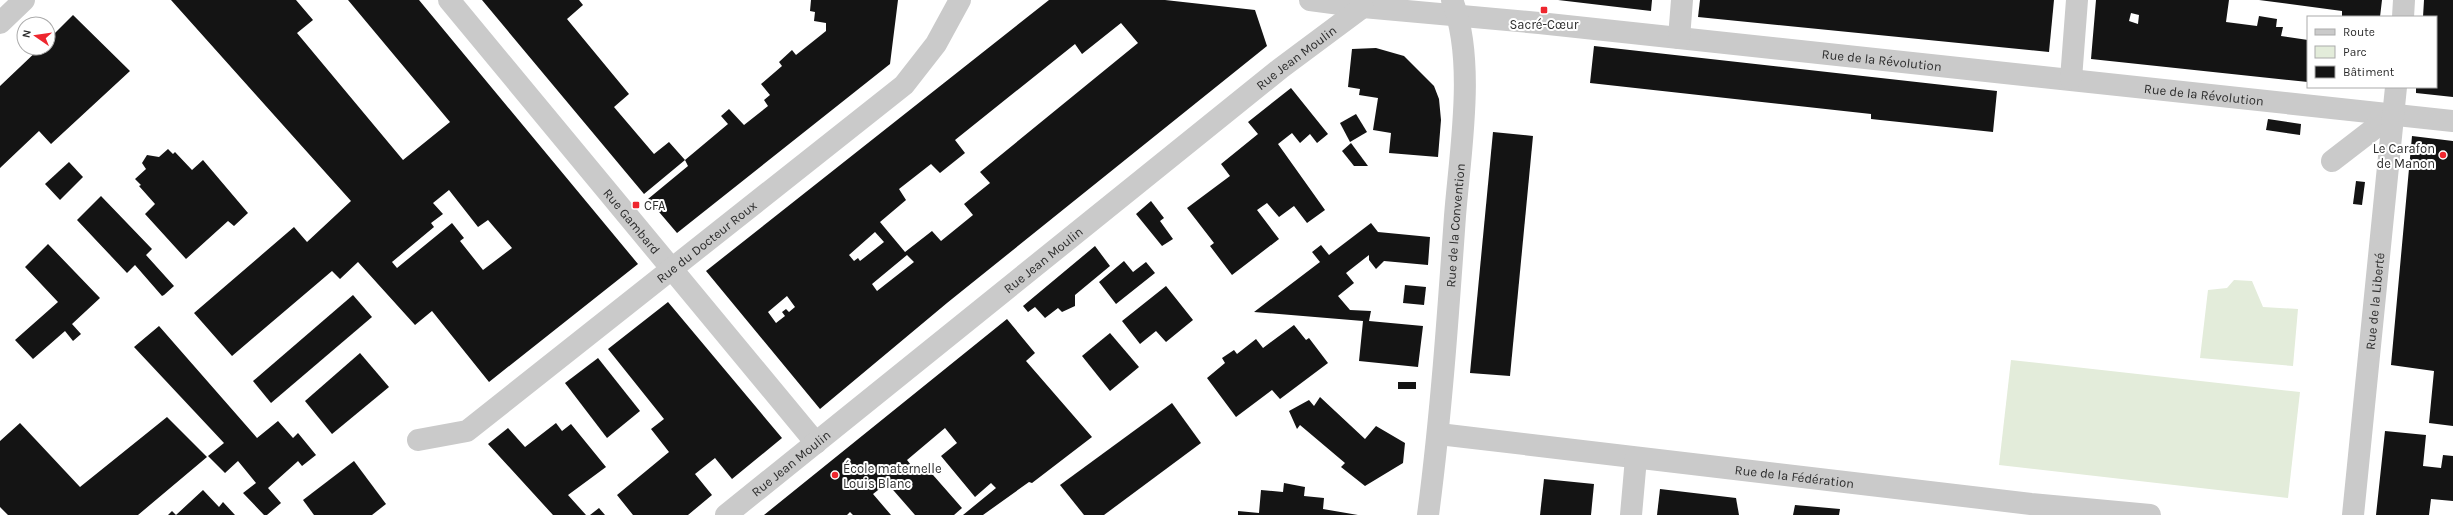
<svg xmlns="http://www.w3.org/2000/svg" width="2453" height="515" viewBox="0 0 2453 515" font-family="Karla,sans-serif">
<rect width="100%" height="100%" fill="#fff"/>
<g fill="#e3ecda">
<polygon points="2234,280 2252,281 2263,307 2298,309 2293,366 2200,358 2208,290 2227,288"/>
<polygon points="2011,360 2300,392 2288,498 1999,465"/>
</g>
<g fill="#141414" fill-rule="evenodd">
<path d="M171 0H296L313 20 297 33 403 160 450 122 348 0H419L638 264 489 382 432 311 415 325 358 262 340 279 332 271 232 356 194 313 294 227 307 242 351 201ZM449 190 478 227 488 220 512 248 483 270 460 241 464 238 452 223 397 268 392 262 434 227 431 223 443 214 433 203Z"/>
<polygon points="482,0 579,0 583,5 567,19 629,94 614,107 654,154 669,142 685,160 728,124 721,116 729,109 744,125 768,106 764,100 770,95 761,84 782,66 779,62 792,50 796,55 826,31 826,23 814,21 815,12 810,11 811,0 898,0 890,64 677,233 648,199 688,166 685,160 644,194"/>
<path d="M1049 0H1165L1255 10 1267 46 947 303 820 409 706 271ZM1121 23 1138 43 980 172 990 183 964 204 973 215 941 241 932 231 905 252 880 222 906 200 899 189 931 164 940 173 965 153 955 140 1075 44 1082 54ZM875 232 884 242 860 261 858 258 854 261 849 255ZM907 255 914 262 877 291 872 284ZM787 296 795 307 789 312 786 309 782 312 785 316 776 323 768 312Z"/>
<polygon points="1558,0 1652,0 1651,11"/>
<polygon points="1700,0 2054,0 2049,52 1698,17"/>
<path d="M2096 0H2229L2226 22 2257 26 2259 16 2277 19 2276 27H2283L2281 36 2308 40V82L2091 59ZM2131 13 2139 15 2138 24 2129 21Z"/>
<polygon points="2259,0 2382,0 2380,17 2342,17 2342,11"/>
<polygon points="2424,0 2453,0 2453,97 2416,93 2416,87 2436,87 2436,17 2423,17"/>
<polygon points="73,15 130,71 51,144 39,131 0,168 0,86 40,48 48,48 48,40"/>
<polygon points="1594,46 1997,91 1993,132 1871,119 1871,114 1590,83"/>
<polygon points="1376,48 1404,56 1434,86 1439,99 1441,120 1438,157 1389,153 1391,133 1373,130 1378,98 1359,95 1360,89 1348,87 1352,49"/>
<polygon points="1291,88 1328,134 1317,143 1310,134 1300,143 1292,133 1278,144 1325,210 1307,223 1294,206 1279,217 1267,203 1257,210 1279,239 1232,275 1210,246 1214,243 1187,208 1230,176 1221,164 1258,134 1248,122"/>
<polygon points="1356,114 1367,132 1350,142 1340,123"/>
<polygon points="2268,119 2301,124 2300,135 2266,130"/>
<polygon points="1493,132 1533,136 1510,376 1470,373"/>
<polygon points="2412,136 2453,141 2453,426 2429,423 2434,371 2391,365"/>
<polygon points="1351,143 1368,166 1354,166 1342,151"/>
<polygon points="168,149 173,154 175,152 192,170 203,160 248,213 234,226 228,221 186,259 145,214 155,204 139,186 141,185 135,179 146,169 142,163 147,155 159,157"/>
<polygon points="69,162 83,177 60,200 45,184"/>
<polygon points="2356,181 2365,182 2362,205 2353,204"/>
<polygon points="101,196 152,249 146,255 174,286 164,295 162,296 135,265 127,273 77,220"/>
<polygon points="1151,201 1164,218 1160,221 1173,239 1162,246 1136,214"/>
<polygon points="1371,223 1378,232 1430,237 1428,265 1384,261 1376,269 1369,260 1369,255 1346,273 1354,283 1338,296 1350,310 1371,311 1369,321 1423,326 1418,367 1359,361 1363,321 1254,312 1320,262 1312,252 1321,245 1329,255"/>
<polygon points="48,244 100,298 72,324 81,334 73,341 65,331 33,359 15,340 58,302 25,267"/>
<polygon points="1095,246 1110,266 1075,295 1075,306 1062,312 1058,308 1045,318 1035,307 1028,312 1023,306"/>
<polygon points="1124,261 1133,272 1146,262 1155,273 1116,304 1099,282"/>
<polygon points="1405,285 1426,287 1424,305 1403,303"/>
<polygon points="1166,286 1193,320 1166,342 1156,331 1140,344 1122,321"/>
<polygon points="353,295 372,317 271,403 253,381"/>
<polygon points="668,302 782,438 732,479 715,458 695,474 712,495 688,515 633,515 617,495 669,452 651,429 664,419 608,349"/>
<polygon points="1007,319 1035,353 1026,361 1092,437 1032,483 1029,482 983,515 963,515 996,488 991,483 975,497 941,456 957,443 945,428 907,460 918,474 926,467 962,508 954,515 915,515 887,483 873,494 891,515 853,515 850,512 847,515 764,515"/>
<polygon points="1294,325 1306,340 1309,338 1328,363 1280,399 1272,390 1236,417 1207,378 1225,363 1222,358 1234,350 1237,354 1256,339 1263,348"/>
<polygon points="159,326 257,438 278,421 293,438 298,433 316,455 302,466 298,461 297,462 268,488 281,503 267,515 264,515 243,493 256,483 238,461 225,473 208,456 224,443 134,347"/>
<polygon points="1110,333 1139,367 1110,391 1082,356"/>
<polygon points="360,353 389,387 332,434 305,401"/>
<polygon points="598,358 640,411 607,438 565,383"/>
<rect x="1398" y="382" width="18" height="7"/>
<polygon points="1320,397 1365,439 1376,426 1405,443 1403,463 1365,486 1341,467 1345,463 1300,425 1297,429 1289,411 1309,400 1314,406"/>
<polygon points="1172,403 1201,443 1104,515 1084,515 1060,485"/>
<polygon points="167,417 207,457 138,515 8,515 0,507 0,441 20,423 80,487"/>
<polygon points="556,423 562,431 571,424 606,467 568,495 586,515 553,515 488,444 508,428 525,447"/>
<polygon points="2385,431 2426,435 2423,466 2441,468 2443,455 2453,456 2453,501 2431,499 2429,515 2376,515"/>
<polygon points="354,461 386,504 372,515 314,515 303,500"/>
<polygon points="1544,479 1594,484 1591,515 1540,515"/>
<polygon points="1284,483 1305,487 1304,496 1324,498 1323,509 1358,515 1238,515 1238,511 1259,513 1261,490 1283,492"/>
<polygon points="1660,489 1736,498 1739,515 1657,515"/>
<polygon points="203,490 219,507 223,502 235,515 168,515 172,511 176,515"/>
<polygon points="1795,505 1840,509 1839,515 1793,515"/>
<polygon points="599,508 605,515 590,515"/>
</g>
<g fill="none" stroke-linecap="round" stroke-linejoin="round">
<g stroke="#cacaca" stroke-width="22">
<path id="s1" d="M449 0 816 443"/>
<path id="s2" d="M1310 0 1363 7 1539 23 2453 121"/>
<polyline points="2403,17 2404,0"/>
<polyline points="0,23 24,0"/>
<polyline points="1679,38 1682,0"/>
<polyline points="2071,79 2077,0"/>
<polyline points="2332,161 2393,114"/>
<path id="s3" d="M1439 434 2031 504 2150 515"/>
<path id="s4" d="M418 440 467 431 904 85 936 44 960 0"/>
<path id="s5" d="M726 515 1281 68 1363 7"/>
<path id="s6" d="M1428 515C1441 416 1448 316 1455 216 1460 152 1476 60 1452 0"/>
<polyline points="1631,515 1636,458"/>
<path id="s7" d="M2353 515 2396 87"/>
</g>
</g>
<g fill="#ee262e" stroke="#fff" stroke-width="1.5">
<rect x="1540" y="6" width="8" height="8" rx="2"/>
<circle cx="2443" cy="155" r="4"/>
<rect x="632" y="201" width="8" height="8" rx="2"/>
<circle cx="835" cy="475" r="4"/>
</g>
<g text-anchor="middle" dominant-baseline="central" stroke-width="4" stroke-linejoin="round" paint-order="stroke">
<g font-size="13" fill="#2d2d2d" stroke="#fff" text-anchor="start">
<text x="1544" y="24" text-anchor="middle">Sacré-Cœur</text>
<text x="2435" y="148" text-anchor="end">Le Carafon<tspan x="2435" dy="15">de Manon</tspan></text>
<text x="644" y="205">CFA</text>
<text x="843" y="468">École maternelle<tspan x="843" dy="15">Louis Blanc</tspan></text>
</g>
<g font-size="13" fill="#2d2d2d" stroke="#fff">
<text stroke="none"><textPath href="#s5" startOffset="731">Rue Jean Moulin</textPath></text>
<text stroke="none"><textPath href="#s2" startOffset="575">Rue de la Révolution</textPath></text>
<text stroke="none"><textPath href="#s2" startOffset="899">Rue de la Révolution</textPath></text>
<text stroke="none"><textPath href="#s1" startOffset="287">Rue Gambard</textPath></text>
<text stroke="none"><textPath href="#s6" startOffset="291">Rue de la Convention</textPath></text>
<text stroke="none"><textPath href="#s4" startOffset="355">Rue du Docteur Roux</textPath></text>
<text stroke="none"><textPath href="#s5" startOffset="407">Rue Jean Moulin</textPath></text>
<text stroke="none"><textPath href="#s7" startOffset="215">Rue de la Liberté</textPath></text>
<text stroke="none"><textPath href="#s5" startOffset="83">Rue Jean Moulin</textPath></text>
<text stroke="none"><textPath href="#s3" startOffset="358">Rue de la Fédération</textPath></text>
</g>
</g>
<rect x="2307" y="16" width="130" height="72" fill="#ffffff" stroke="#ababab"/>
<rect x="2315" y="29" width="20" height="6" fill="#cacaca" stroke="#ababab"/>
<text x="2343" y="36" font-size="12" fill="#2d2d2d">Route</text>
<rect x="2315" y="46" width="20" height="12" fill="#e3ecda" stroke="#ababab"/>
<text x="2343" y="56" font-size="12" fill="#2d2d2d">Parc</text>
<rect x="2315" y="66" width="20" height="12" fill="#141414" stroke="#ababab"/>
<text x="2343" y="76" font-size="12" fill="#2d2d2d">Bâtiment</text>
<g transform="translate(36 36) rotate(283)"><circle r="19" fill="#ffffff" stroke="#ababab"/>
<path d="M0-3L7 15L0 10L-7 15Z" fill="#ee262e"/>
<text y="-6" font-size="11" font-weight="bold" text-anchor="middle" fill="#2d2d2d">N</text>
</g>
</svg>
